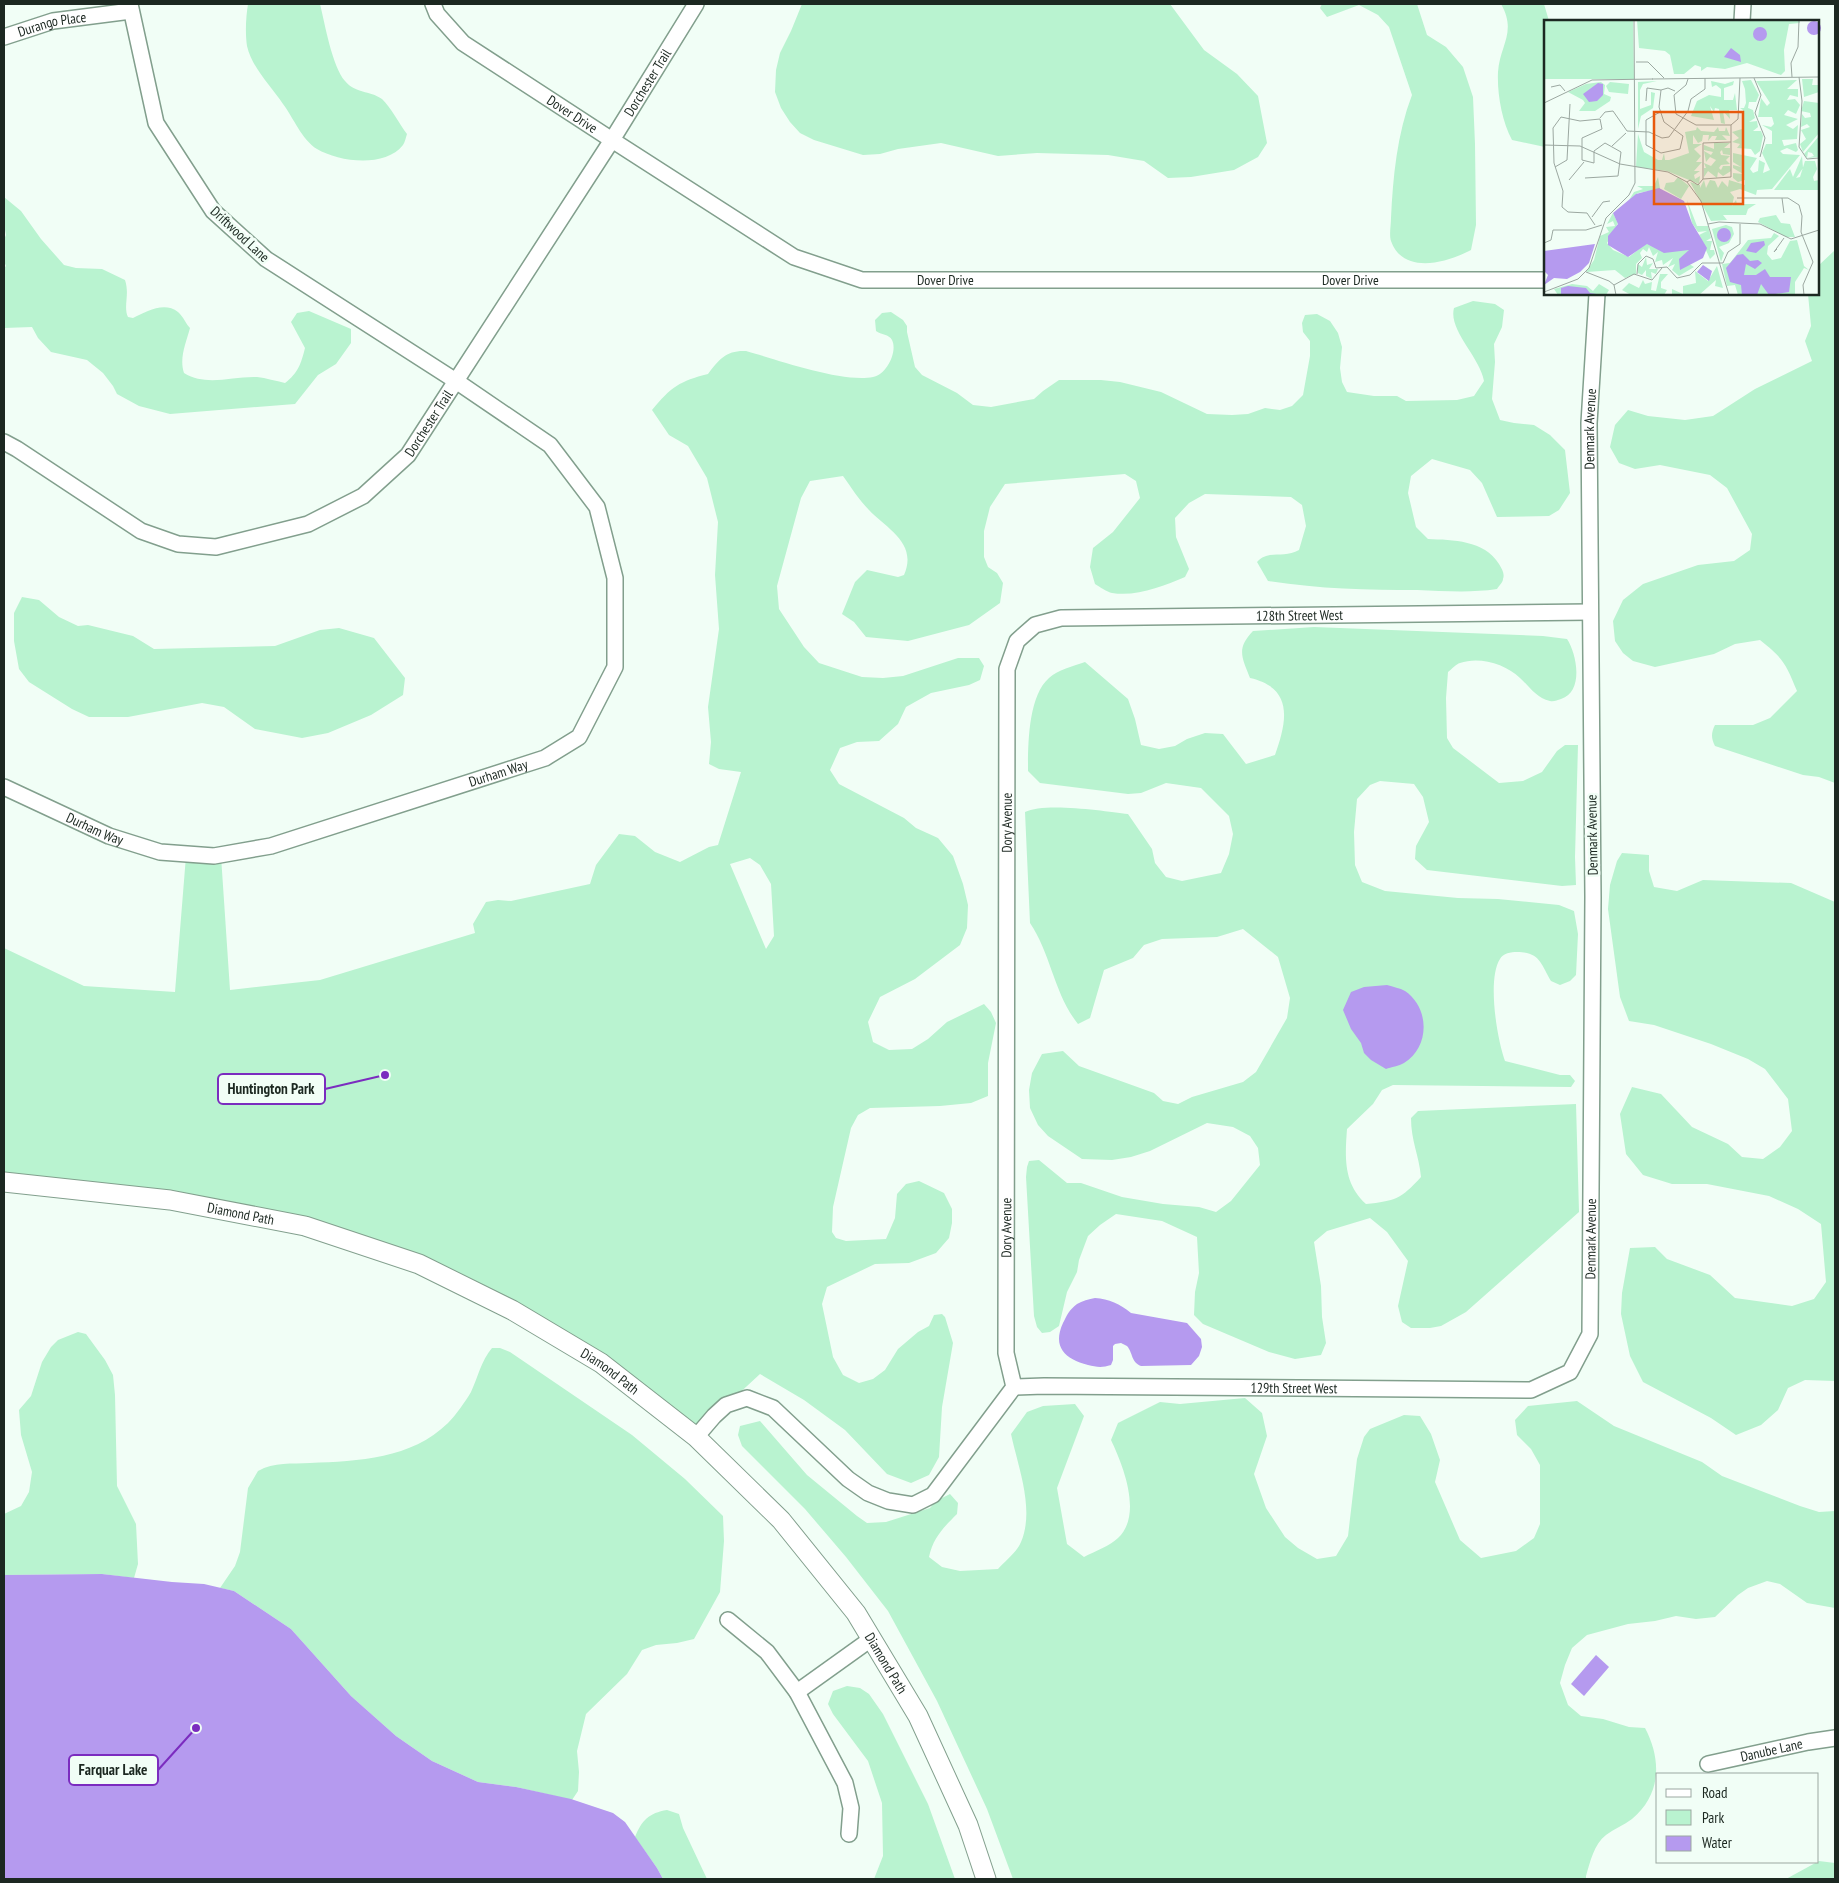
<svg xmlns="http://www.w3.org/2000/svg" width="1839" height="1883" viewBox="0 0 1839 1883" font-family="'PT Sans Narrow',sans-serif">
<rect width="100%" height="100%" fill="#f1fef6"/>
<g fill="#b9f3d0" fill-rule="evenodd">
<path d="M248 4H320C325 24 332 66 345 81 356 94 369 90 382 99 390 106 400 125 407 134 406 137 405 142 403 145 385 168 339 162 317 149 302 140 293 117 283 104 271 86 252 68 247 46 245 33 246 16 248 4Z"/>
<polygon points="802,4 1170,4 1204,50 1237,74 1258,96 1267,143 1258,157 1234,170 1191,177 1168,178 1144,161 1108,155 1037,153 998,156 941,143 898,149 880,154 863,155 814,140 800,133 790,122 781,108 775,92 776,70 780,53 791,31"/>
<path d="M1322 4H1417L1427 35 1446 47 1463 67 1473 97 1475 144 1476 225 1471 250C1447 263 1403 275 1391 241 1389 235 1391 225 1391 218 1393 177 1397 134 1412 95L1389 27 1378 15 1359 5 1327 17 1320 8Z"/>
<path d="M1501 4H1544L1549 21H1545V147L1512 140C1502 121 1497 94 1498 72 1500 45 1517 32 1501 4Z"/>
<path d="M4 197 21 211 41 239 64 265 76 268 102 269 125 280C130 295 123 306 128 317L133 318C146 312 164 301 178 312 183 316 186 324 190 328 186 343 179 358 184 373 207 387 232 376 257 377 266 378 276 381 285 383 298 373 301 364 305 348L291 322 297 313 309 311 351 329V343L336 364 318 375 295 404 170 414 139 406 117 394 113 386 103 373 87 360 51 352 38 338 32 327 4 328V268L6 266C2 259 2 242 6 235L4 224Z"/>
<path d="M1835 250V783L1819 777 1803 775 1715 746C1711 738 1711 733 1715 725H1753L1770 718 1797 691C1786 664 1783 658 1760 640L1735 644 1714 654 1655 667 1633 661 1623 653 1615 641 1613 621 1623 600 1643 584 1698 565 1734 561 1750 550 1752 534 1727 488 1710 475 1660 465 1635 469 1619 463 1610 447 1615 425 1628 410 1648 416 1685 420 1713 416 1755 389 1812 361 1805 341 1811 326 1808 294H1818V266Z"/>
<path d="M1473 301 1495 304 1504 310 1502 327 1494 344 1495 362 1492 399 1500 420 1514 423 1534 425 1550 435 1565 450 1570 493 1559 510 1549 516 1497 517 1482 483 1470 470 1432 459 1411 476 1408 493 1416 527 1428 539C1453 540 1484 540 1499 564 1502 569 1505 574 1503 579 1503 582 1499 586 1497 589 1471 593 1444 591 1417 590 1367 590 1318 589 1268 581L1257 562C1269 549 1284 559 1299 550L1306 526 1302 505 1291 497 1205 494 1189 503 1175 518 1176 537 1189 569 1185 577C1163 586 1137 597 1112 593 1107 592 1100 587 1095 584L1090 567 1093 548 1113 532 1140 498 1136 481 1125 474 1005 484 990 507 984 531V557L988 567 997 573 1003 583 1000 603 969 625 908 641 866 637 854 622 842 614 855 582 867 570 898 577 904 575C918 543 887 529 869 510 859 500 851 487 843 476L810 481 801 498 777 586 779 609 804 647 819 663 862 677 883 678 903 676 958 658H979L984 666 980 680 969 685 931 693 906 707 898 724 879 741 857 742 840 748 830 770 839 784 904 818 916 828 938 838 953 856 963 884 968 905 967 928 960 945 915 979 880 997 868 1022 873 1042 889 1050 912 1049 928 1039 947 1022 984 1004 991 1012 996 1023 988 1063V1096L971 1103 940 1106 870 1108 858 1115 851 1128 833 1207 832 1232 836 1238 846 1241 886 1239 895 1218 897 1194 906 1184 919 1181 944 1193 952 1209V1223L949 1238 936 1253 909 1263 875 1264 827 1287 822 1304 833 1357 843 1375 859 1383 873 1379 885 1370 898 1349 918 1332 929 1326 934 1315 942 1314 945 1317 953 1343 942 1407 939 1457 929 1475 911 1483 887 1474 845 1430 804 1400 760 1374 694 1435 635 1394 455 1286 280 1224 4 1184V948L84 986 175 992 186 856H221L230 990 320 980 475 933 473 924 486 902 498 900 511 901 590 884 596 865 619 834 635 836 655 852 680 862 709 847 718 845 741 772 719 769 709 764 711 742 708 707 719 629 715 575 718 522 707 478 688 446 669 435 652 410C671 387 680 381 708 374 719 359 727 350 746 351 778 360 842 383 873 377 886 375 898 352 892 340 889 334 881 335 876 331L875 320 882 313 891 312 903 320 907 326V332L915 367 922 375 957 393 973 405 991 407 1034 399 1043 391 1059 380H1101L1120 382 1161 392 1207 414 1232 415 1248 414 1265 408 1280 410 1292 406 1303 395 1310 356V341L1303 332 1302 323 1305 315 1317 314 1330 321 1338 333 1342 347 1340 368 1342 382 1347 392 1374 396H1397L1406 401 1457 400 1474 396 1484 381C1480 357 1448 330 1454 308ZM750 858 760 865 771 884 774 936 766 949 730 864Z"/>
<polygon points="22,597 39,600 59,617 78,626 88,625 133,636 154,649 275,646 320,630 339,628 374,638 405,678 403,695 371,715 328,733 302,738 255,729 224,707 202,703 128,717 89,717 72,709 29,682 19,669 14,641 14,613"/>
<path d="M1314 627 1543 636 1567 639C1577 654 1584 692 1561 699 1557 700 1554 702 1550 701 1536 698 1530 687 1520 678 1506 664 1479 656 1460 663 1456 664 1452 669 1448 672L1446 698 1447 738 1453 748 1499 783 1523 781 1542 772 1557 751 1565 745H1578L1575 857 1576 885 1562 886 1427 870 1415 859 1416 846 1429 822 1423 797 1414 784 1380 781 1370 785 1357 799 1354 832 1355 865 1362 882 1385 891 1458 898 1498 899 1559 905 1574 911 1578 934 1576 975 1570 981 1560 985 1551 981C1541 964 1540 952 1517 952 1511 952 1503 953 1500 959 1487 979 1497 1039 1505 1061L1560 1075H1570L1575 1081 1571 1087 1393 1085 1382 1090 1373 1104 1347 1129C1345 1157 1343 1183 1366 1204 1395 1201 1401 1199 1421 1177 1419 1155 1411 1141 1411 1118L1418 1111 1576 1104 1579 1212 1466 1312 1441 1326 1430 1328H1411L1402 1322 1398 1306 1408 1261 1387 1232 1370 1218 1327 1231 1314 1242 1321 1286 1322 1317 1326 1343 1321 1355 1295 1359 1269 1352 1203 1324 1194 1315 1195 1292 1199 1273 1197 1237 1162 1221 1116 1214 1100 1225 1088 1236 1079 1260 1077 1272 1067 1292 1059 1326 1050 1332 1042 1333 1037 1327 1034 1316 1026 1177 1027 1167 1029 1161 1039 1160 1067 1183H1081L1122 1197 1163 1204 1199 1207 1216 1212 1231 1201 1260 1165 1258 1148 1250 1136 1233 1127 1207 1123 1150 1151 1131 1157 1112 1160 1082 1159 1048 1136 1038 1125 1030 1108 1029 1090 1032 1073 1042 1054 1063 1051 1079 1066 1154 1093 1163 1101 1178 1104 1192 1097 1243 1082 1256 1072 1287 1018 1290 998 1278 957 1243 929 1217 937 1162 939 1144 945 1133 958 1104 970 1090 1018 1078 1024C1054 994 1051 954 1030 923L1025 812C1044 802 1105 811 1128 814L1152 849 1155 863 1166 877 1182 881 1221 873 1229 854 1233 834 1229 816 1201 788 1166 783 1141 793 1128 794 1040 783 1028 771C1028 746 1028 696 1049 678 1057 670 1074 666 1085 662L1128 699 1135 719 1141 745 1159 749 1175 746 1187 739 1205 733 1223 734 1246 764 1275 755C1287 721 1294 688 1250 678 1242 657 1236 649 1253 631Z"/>
<polygon points="1622,853 1649,855 1649,871 1654,887 1677,891 1703,880 1791,883 1835,902 1835,1381 1805,1380 1788,1388 1778,1410 1761,1425 1736,1435 1711,1418 1643,1382 1630,1356 1621,1314 1622,1293 1630,1248 1655,1247 1667,1259 1710,1275 1735,1298 1792,1306 1814,1299 1826,1282 1821,1224 1798,1209 1769,1196 1707,1184 1672,1184 1643,1175 1626,1154 1620,1114 1632,1087 1661,1094 1692,1127 1728,1144 1742,1157 1763,1159 1780,1147 1792,1131 1788,1099 1765,1069 1748,1059 1711,1044 1654,1025 1629,1021 1620,997 1608,909 1610,885 1617,861"/>
<polygon points="78,1332 86,1334 105,1360 113,1375 115,1395 117,1486 136,1524 138,1564 134,1578 102,1574 4,1575 4,1514 21,1506 29,1492 32,1472 21,1435 19,1410 31,1396 42,1362 51,1347 58,1340"/>
<path d="M492 1348H500L510 1352 632 1435 685 1479 723 1516 724 1541 720 1592 694 1639 677 1643 656 1645 642 1650 627 1674 586 1714 577 1751 579 1772 578 1791 572 1800 516 1787 478 1782 432 1761 396 1736 351 1696 291 1629 234 1591 220 1588 235 1566 240 1552 248 1488 258 1471C274 1462 292 1464 310 1463 359 1461 411 1459 448 1423 456 1415 465 1402 471 1392 478 1377 481 1361 492 1348Z"/>
<path d="M1245 1398 1262 1413 1267 1436 1254 1474 1266 1508 1285 1537 1298 1548 1317 1559 1336 1556 1348 1536 1357 1459 1364 1437 1370 1429 1404 1415 1420 1416 1431 1434 1440 1460 1435 1482 1460 1540 1481 1558 1516 1551 1534 1538 1540 1524V1465L1531 1449 1517 1435 1515 1420 1528 1406 1577 1401 1614 1426 1702 1462 1722 1476 1800 1506 1819 1512 1835 1511V1608L1807 1603 1780 1584 1767 1581 1748 1588 1738 1595 1715 1617 1696 1619 1676 1616 1655 1621 1628 1624 1587 1635 1572 1648 1565 1665 1560 1683 1568 1705 1581 1716 1603 1719 1629 1727 1645 1728C1662 1760 1661 1795 1632 1819 1624 1825 1614 1829 1606 1835 1594 1844 1590 1862 1586 1876V1879H1013L987 1809 937 1701 888 1611 846 1557 805 1509 742 1446 738 1435 740 1426 760 1421 807 1475 857 1516 867 1523 886 1522 930 1508 936 1501 950 1494 958 1503 957 1514C943 1528 933 1538 929 1557L942 1567 960 1571 998 1569C1005 1561 1017 1552 1021 1542 1035 1509 1018 1467 1011 1434L1027 1412 1043 1406 1075 1404 1084 1416 1057 1488 1067 1544 1084 1557C1095 1551 1110 1546 1118 1538 1143 1515 1123 1465 1111 1440L1118 1423 1160 1402 1180 1404Z"/>
<polygon points="847,1686 860,1688 869,1694 883,1714 928,1804 955,1879 874,1879 883,1856 882,1803 868,1761 833,1714 828,1704 833,1691"/>
<path d="M667 1810 679 1814 683 1828 707 1879H663L657 1868 635 1837C642 1820 649 1813 667 1810Z"/>
<polygon points="1819,1861 1835,1863 1835,1879 1786,1879"/>
</g>
<g fill="#b59aef">
<path d="M1387 985C1393 987 1400 988 1405 991 1430 1008 1430 1047 1404 1063 1399 1066 1391 1067 1386 1069L1371 1060 1364 1053 1361 1043 1351 1029 1343 1010 1351 992 1364 987Z"/>
<path d="M1095 1298C1109 1299 1120 1304 1131 1313L1187 1323 1201 1339 1202 1347 1199 1356 1191 1365 1141 1366C1131 1362 1133 1353 1127 1346L1121 1343 1115 1344 1113 1346V1360L1111 1365C1102 1368 1096 1367 1088 1365 1065 1359 1052 1347 1063 1323 1067 1315 1069 1310 1077 1304 1082 1301 1089 1299 1095 1298Z"/>
<polygon points="102,1574 172,1582 204,1584 234,1591 291,1629 351,1696 396,1736 432,1761 478,1782 516,1787 571,1799 613,1813 625,1822 657,1868 663,1879 4,1879 4,1575"/>
<polygon points="1596,1655 1609,1667 1584,1696 1571,1684"/>
</g>
<g fill="none" stroke-linecap="round" stroke-linejoin="round">
<g stroke="#829f8d" stroke-width="18">
<g id="minor">
<path id="s1" d="M433 4 437 14 463 43 612 140 794 257 862 280H1545"/>
<polyline points="1742,21 1743,4"/>
<path id="s2" d="M4 37 53 21 131 11"/>
<path id="s3" d="M4 442 17 449 141 531 178 544 216 547 308 524 363 496 408 455 612 140 696 4"/>
<path id="s4" d="M4 787 109 836 160 852 214 856 271 846 545 758 579 737 615 667V578L597 507 550 445 456 381 266 259 213 211 156 123 130 4"/>
<path id="s5" d="M1014 1387 1044 1386 1531 1390 1570 1372 1590 1334 1593 897 1589 423 1597 294"/>
<path id="s6" d="M696 1437 714 1416 726 1405 747 1398 773 1408 848 1479 868 1493 888 1501 913 1505 933 1495 1014 1387 1006 1353 1007 669 1017 641 1035 625 1061 618 1590 612"/>
<polyline points="728,1620 767,1652 797,1692 845,1783 851,1808 849,1834"/>
<polyline points="797,1692 871,1639"/>
<path id="s7" d="M1708 1764 1808 1742 1835 1738"/>
</g>
</g>
<g stroke="#829f8d" stroke-width="21">
<g id="tertiary">
<path id="s8" d="M4 1182 170 1200 305 1226 419 1264 512 1310 601 1363 696 1437 781 1520 856 1613 918 1716 968 1825 986 1879"/>
</g>
</g>
<use href="#minor" stroke="#fff" stroke-width="15"/>
<use href="#tertiary" stroke="#fff" stroke-width="19"/>
</g>
<g text-anchor="middle" dominant-baseline="central" stroke-width="5" stroke-linejoin="round" paint-order="stroke">
<g font-size="14" fill="#1c2821" stroke="#f1fef6">
<text stroke="none"><textPath href="#s2" startOffset="50">Durango Place</textPath></text>
<text stroke="none"><textPath href="#s3" startOffset="901">Dorchester Trail</textPath></text>
<text stroke="none"><textPath href="#s1" startOffset="180">Dover Drive</textPath></text>
<text transform="translate(240 234) rotate(43)">Driftwood Lane</text>
<text stroke="none"><textPath href="#s1" startOffset="599">Dover Drive</textPath></text>
<text stroke="none"><textPath href="#s1" startOffset="1004">Dover Drive</textPath></text>
<text stroke="none"><textPath href="#s3" startOffset="496">Dorchester Trail</textPath></text>
<text stroke="none"><textPath href="#s5" startOffset="1508">Denmark Avenue</textPath></text>
<text stroke="none"><textPath href="#s6" startOffset="1464">128th Street West</textPath></text>
<text stroke="none"><textPath href="#s4" startOffset="520">Durham Way</textPath></text>
<text stroke="none"><textPath href="#s6" startOffset="991">Dory Avenue</textPath></text>
<text stroke="none"><textPath href="#s4" startOffset="100">Durham Way</textPath></text>
<text transform="translate(1592 835) rotate(-91)">Denmark Avenue</text>
<text stroke="none"><textPath href="#s8" startOffset="239">Diamond Path</textPath></text>
<text stroke="none"><textPath href="#s6" startOffset="586">Dory Avenue</textPath></text>
<text stroke="none"><textPath href="#s5" startOffset="698">Denmark Avenue</textPath></text>
<text stroke="none"><textPath href="#s8" startOffset="644">Diamond Path</textPath></text>
<text stroke="none"><textPath href="#s5" startOffset="280">129th Street West</textPath></text>
<text stroke="none"><textPath href="#s8" startOffset="1049">Diamond Path</textPath></text>
<text stroke="none"><textPath href="#s7" startOffset="65">Danube Lane</textPath></text>
</g>
</g>
<g transform="translate(1544 20)">
<rect width="275" height="275" fill="#f1fef6"/>
<path d="M0 0H89L90 59H0ZM93 0H256V3L245 4 240 30 241 51 237 55 203 43 181 49 163 47 157 51V47L151 45 140 54H130L126 35 121 31 95 28ZM258 59H269L268 65H275V72L260 77ZM207 60 215 75 212 82H205L204 88 209 90 211 98 205 102 213 101 214 107 209 111H217L219 116 216 131 211 135 207 129 193 128 196 124 188 122 195 118 188 112 198 109 199 103V90L196 88H200L202 83 201 69 198 61ZM253 60 243 69H254V77L246 75 243 80 251 79 256 85 252 94 244 90 240 95 254 99 242 105 249 109 254 105 253 119 238 120 240 126 252 123 254 130 252 132 243 128 236 131 239 134 256 135 228 169 213 170 212 175 196 169 186 172 190 177 188 186 192 180 193 184H212L204 189 202 195H179L183 200 167 201 146 162 156 165V168L160 160 162 168 166 160 171 161 174 168 178 161 184 167 185 160 201 165V160L194 162 189 158V153L199 154 189 148V145L197 147 189 142V133L213 138 206 149 209 153 214 151 215 140 221 143 219 153 226 150 218 133 222 124H228V111L218 105 227 107 230 104 228 97H214L217 78 223 86 226 83 212 61ZM113 61 99 64 96 70V89L107 85V72L111 73 109 88 97 96 94 109V62ZM167 61 181 64 190 61 189 65 180 68V80H189L191 73 193 90H185L186 99 179 91 181 104 177 103 175 89 171 88 170 92 166 86 170 100 147 96 153 81 165 75 177 77V69L172 65 168 67ZM57 62 61 65 60 74 67 77 66 81 51 91H35L41 83 39 80 24 72 42 64ZM66 62 85 64 84 74 65 72 62 66ZM260 81 275 83V113L259 132 256 124 262 119 257 110 266 107 263 104 257 107 258 94 261 98 267 97 266 93 257 91ZM153 107 157 111 170 112 174 107 175 111H181L182 107 186 116 178 115 183 120H171L173 116H168L164 121 165 115H159L158 121 154 123 149 115V124H158L150 129 157 136 152 142H158L150 151H156L150 155 151 159 156 156 155 164 123 151 92 147 94 114 100 132 114 140H118L120 133 121 140H125L145 133 141 112 152 110ZM275 116V137L263 138 270 136 268 133 264 132 263 138 260 134ZM170 123H186L180 128H186V135L179 134 178 130 176 132 177 135 186 136 182 140 186 144 177 145 175 148 177 150 179 146H186L187 151 179 156 174 152 173 158 164 151 160 157V148H171H162L160 143 167 146 172 140 166 137 162 142 160 131 167 135 169 132 160 130V125L170 129ZM258 136 259 148 252 158 256 157 261 141H271L273 149 269 157 270 161 275 160V139V170H230L246 149 249 157ZM114 157 116 169 94 173 85 180 90 172 99 169 93 166H110ZM134 157 145 166 137 179 120 169 122 163 130 162ZM143 180 153 206H164L167 218 162 221H168L166 230H170L171 234 166 239 155 215 163 211 154 212 148 203ZM69 193 74 203 63 223 69 230 85 237 104 222 139 228 148 230 139 240 150 247 135 256 128 250 131 244 124 247 129 238 119 245 118 240 111 242 114 232 109 236 105 227 103 232 99 229 96 233 98 238 92 244V254L81 258 71 250 42 252 50 240 56 216 65 212 62 207 71 206 69 201 63 204ZM232 195 237 203 246 204 251 217H242L214 202 216 198ZM182 205 188 207 190 214 185 223 175 227 180 233 177 242 168 209ZM230 213 235 216 224 226 223 234 228 240 237 238 246 221 253 220 260 246 265 250 260 248 251 262V275H194L191 265 183 266 178 244 186 243 204 220 227 218ZM102 237 103 245 109 243 105 249H114L112 254 107 252 108 259 102 256V250L98 255 94 253V244L98 247ZM173 246 179 268 171 266 172 260 155 275H128V269L139 274V266L152 263 151 251 164 261ZM116 254H124L117 262V268L123 270 120 275H87L78 270 85 263 95 268 99 260 101 264 108 262 107 270 112 271ZM28 264 43 266 49 271 55 264 65 270 62 275H14L10 269Z" fill="#b9f3d0"/>
<path d="M263 8a7 7 0 1 1 14 0a7 7 0 1 1-14 0ZM209 14a7 7 0 1 1 14 0a7 7 0 1 1-14 0ZM187 28 196 35 197 42 180 37ZM54 63 59 64V75L53 81 45 82 39 74ZM115 168 140 181 148 203 163 228 159 238 136 250 135 239 145 230 120 233 103 224 84 237 64 225V216L74 204 69 193 92 174ZM173 215a7 7 0 1 1 14 0a7 7 0 1 1-14 0ZM220 221 221 225 212 233 202 231 207 223ZM51 224 45 243 36 252 23 259 10 258 0 265 4 255 0 251V231ZM199 234 206 241 214 240 218 243 211 249 202 244 200 255H212L221 249 226 257H247L245 272 225 275 217 264 213 275H198L197 265 186 262 182 248 193 235ZM159 245 168 251 165 261 153 252ZM24 266 42 268 46 273 59 275H17V268Z" fill="#b59aef"/>
<path fill="none" stroke="#9ca8a1" stroke-width="1" d="M92 42H104L120 58M248 57 247 43 254 27 255 0M255 57 258 81 255 127 263 139 275 138M210 58 217 75 211 93 221 118 216 137M108 59 275 57M144 59 142 65 130 75 132 94 152 105H187L194 99 196 58M7 67 16 65 21 71M102 81 103 68 117 70M0 83 48 60 109 59M116 92 102 100V125L117 133 136 129 139 116 120 102 115 87 117 70 124 68 131 71M56 98 61 92 69 91 83 111 105 112 118 118 125 117 144 91 147 79 161 69V58M0 125 36 126 76 144 124 152 143 162 157 181 185 275M68 126 82 113M11 147 23 140 26 84M41 158 74 156 77 132 61 123 50 131V143L38 140V118L58 109 56 99M159 159 187 157V105M25 160 40 142M143 162 146 160 154 165 159 159V123L187 122M193 178H244L255 185 258 196 257 212 269 242 259 265 260 275M238 178 240 193M48 197 59 182 66 181M164 204 175 202 216 204 247 219 275 210M51 205 43 193 24 192 18 187 19 171 10 143 9 108 17 97 36 101 56 99M9 210H42L58 205M0 223 7 220 9 210M233 229 230 232 240 218M42 252 65 261 70 265 72 275M93 254 94 244 102 236 109 239 112 248 123 247 133 258 146 255 158 243H179L184 232 196 224V204M70 265 90 254 108 260 118 248M0 272 34 259 45 248 62 198 85 175 91 163 90 0"/>
<path fill="#e8590c" fill-opacity="0.15" stroke="#e8590c" stroke-width="2.5" d="M110 92H199V184H110Z"/>
<rect width="275" height="275" fill="none" stroke="#1c2821" stroke-width="2.5"/>
</g>
<path fill="none" stroke="#7b2cbf" stroke-width="2" d="M385 1075L325 1089M196 1728L158 1770"/>
<g fill="#7b2cbf" stroke="#f1fef6" stroke-width="2">
<circle cx="385" cy="1075" r="5"/>
<circle cx="196" cy="1728" r="5"/>
</g>
<g fill="#f1fef6" stroke="#7b2cbf" stroke-width="2">
<rect x="218" y="1074" width="107" height="30" rx="5"/>
<rect x="69" y="1755" width="89" height="30" rx="5"/>
</g>
<g font-size="15" text-anchor="middle" font-weight="bold" fill="#1c2821">
<text x="271" y="1094">Huntington Park</text>
<text x="113" y="1775">Farquar Lake</text>
</g>
<rect width="1839" height="1883" fill="none" stroke="#1c2821" stroke-width="10"/>
<rect x="1656" y="1773" width="162" height="90" fill="#f1fef6" stroke="#9ca8a1"/>
<rect x="1666" y="1789" width="25" height="8" fill="#ffffff" stroke="#9ca8a1"/>
<text x="1702" y="1798" font-size="15" fill="#1c2821">Road</text>
<rect x="1666" y="1810" width="25" height="15" fill="#b9f3d0" stroke="#9ca8a1"/>
<text x="1702" y="1823" font-size="15" fill="#1c2821">Park</text>
<rect x="1666" y="1836" width="25" height="15" fill="#b59aef" stroke="#9ca8a1"/>
<text x="1702" y="1848" font-size="15" fill="#1c2821">Water</text>
</svg>
